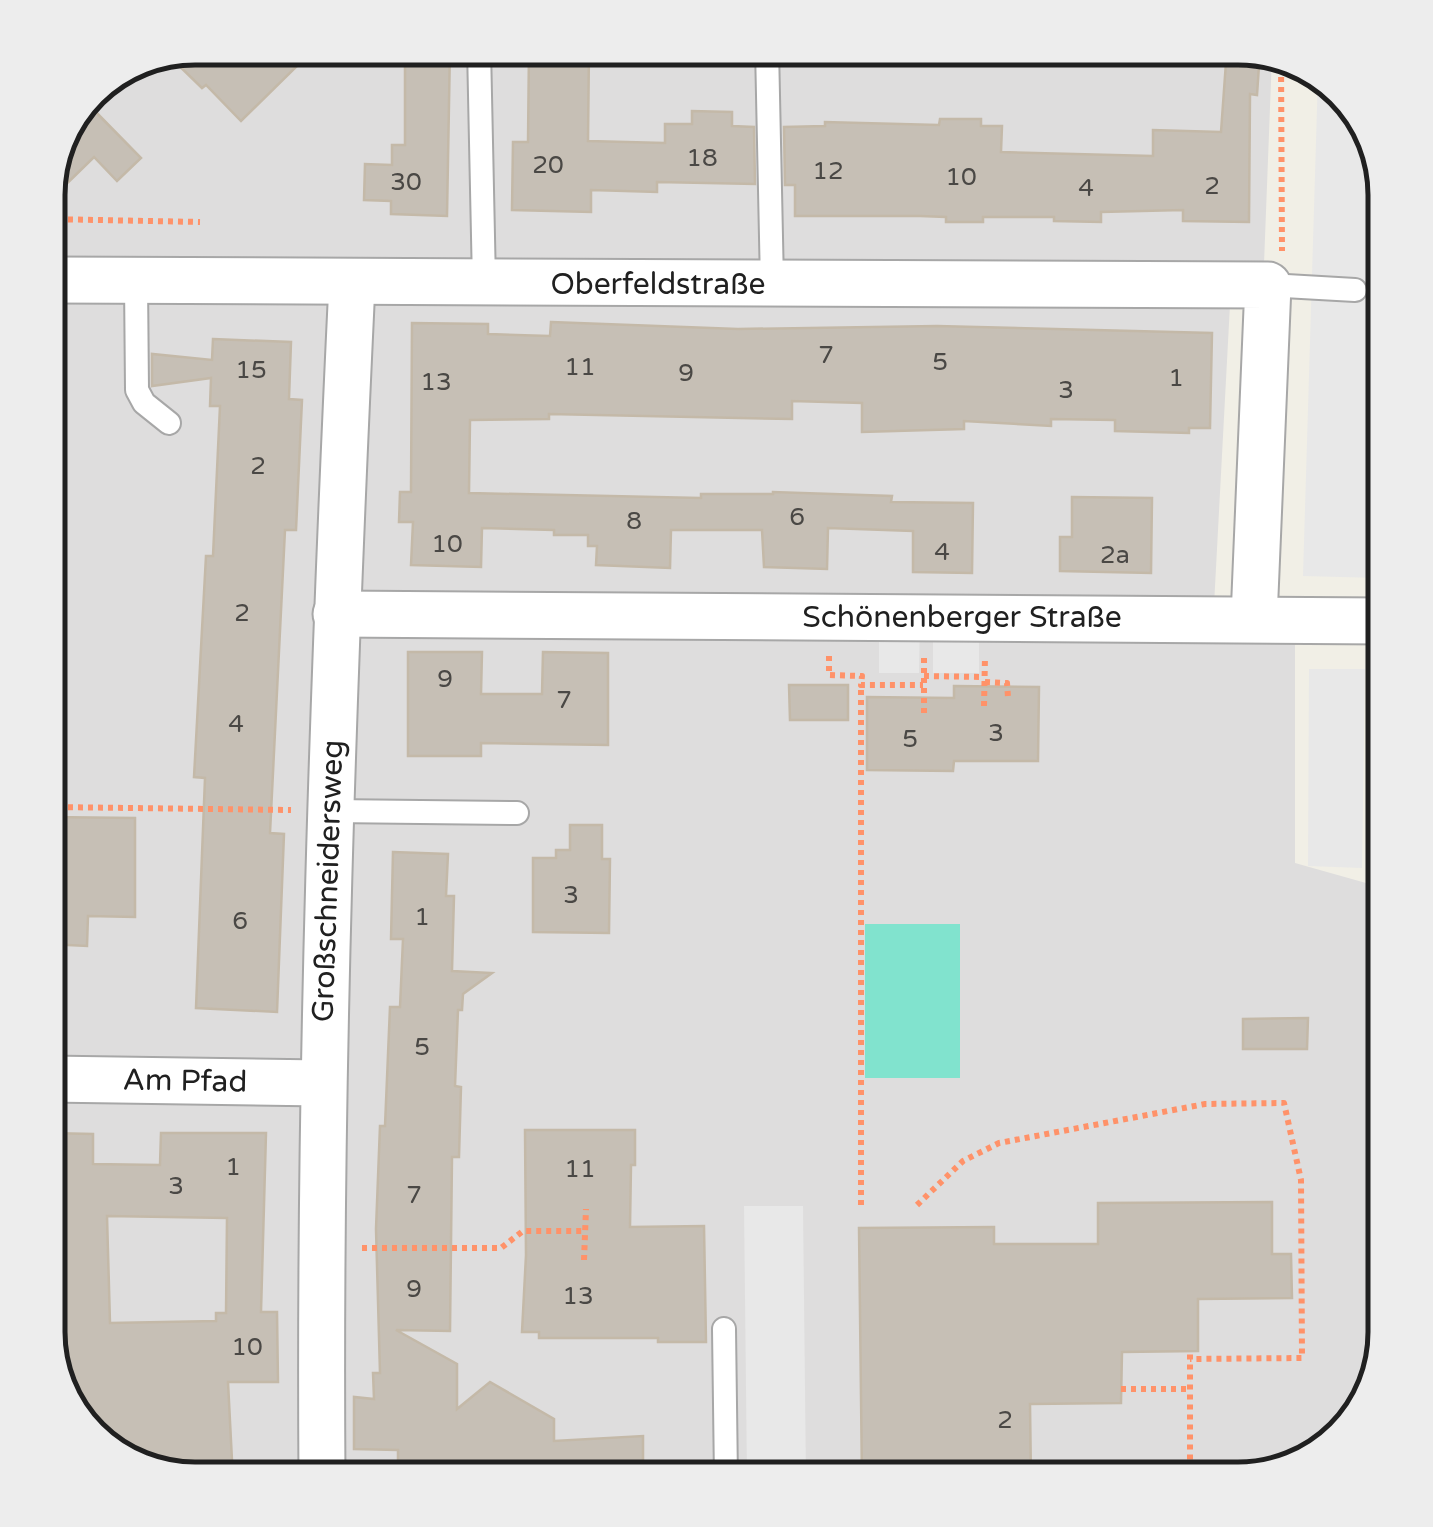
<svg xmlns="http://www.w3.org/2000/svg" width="1433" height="1527" viewBox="0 0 1433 1527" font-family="'Varela Round',sans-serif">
<rect width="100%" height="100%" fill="#f1efe6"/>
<polygon fill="#dedddd" points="195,48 1247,48 1272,55 1264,264 1232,267 1212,643 1295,644 1295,863 1366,883 1372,1389 1370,1397 1328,1449 1238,1479 195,1479 130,1465 78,1422 48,1332 48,185 97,85"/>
<rect fill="#81e3ce" x="865" y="924" width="95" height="154"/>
<g fill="#e8e8e8">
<polygon points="1318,75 1355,105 1385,195 1385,349 1379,578 1303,576"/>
<polygon points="879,617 920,617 919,673 879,673"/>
<polygon points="979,617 979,673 933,673 933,618"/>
<polygon points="1309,669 1365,669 1362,868 1308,866"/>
<polygon points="744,1206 803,1206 806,1479 747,1479"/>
</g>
<g fill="#c6bfb5" stroke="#c4b9a8" stroke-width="2.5" fill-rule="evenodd">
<polygon points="195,48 280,48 297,66 241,121 206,85 202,88 170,57"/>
<polygon points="405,48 450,48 447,216 391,214 391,201 364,200 365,164 392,165 392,145 405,145"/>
<polygon points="529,48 589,48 588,141 665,143 665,124 692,124 692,111 732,112 732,126 754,127 755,184 657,182 657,192 591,190 591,212 512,210 513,142 528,142"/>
<polygon points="1227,48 1260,51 1257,95 1250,94 1249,222 1183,221 1183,210 1101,212 1101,222 1054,221 1054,217 983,217 983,222 946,222 946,217 920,216 795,216 795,185 785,185 784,127 825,126 825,122 939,125 940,119 981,119 981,126 1002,126 1001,152 1153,156 1153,130 1221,132"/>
<polygon points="88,104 141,158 117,181 94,157 48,202 48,185"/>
<polygon points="551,322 738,329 937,326 1212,333 1210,428 1189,428 1189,433 1115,431 1115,420 1051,419 1051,426 964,421 964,429 862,432 862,403 792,401 792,419 549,414 549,419 470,420 469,493 701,498 701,494 773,494 773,492 892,496 891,502 973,503 972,573 913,572 913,531 828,528 827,569 764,567 762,530 671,530 670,568 596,565 597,546 588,546 588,535 554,535 554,530 482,528 481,567 411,565 413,522 399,522 400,492 411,492 412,323 488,324 488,334 550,336"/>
<polygon points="213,339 291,342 289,399 302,400 296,530 285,530 270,833 284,834 277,1012 196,1008 205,778 194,777 206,556 213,556 220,406 210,406 211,378 152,386 152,354 212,360"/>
<polygon points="1072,497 1152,498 1151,573 1060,571 1060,537 1072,537"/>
<polygon points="408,652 482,652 481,694 542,694 543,652 608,653 608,745 481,743 481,756 408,756"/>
<polygon points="789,685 848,685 848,720 790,720"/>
<polygon points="954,686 1039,687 1038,761 954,761 953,771 867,770 867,697 954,698"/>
<polygon points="48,817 135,818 135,917 88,916 87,946 48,944"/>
<polygon points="570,825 602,825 602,859 610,859 609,933 533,932 533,858 556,858 556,850 570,850"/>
<polygon points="393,852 448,854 446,896 454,896 452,971 492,973 463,994 462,1010 458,1010 455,1086 461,1087 459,1157 452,1157 450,1331 396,1330 457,1364 457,1409 490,1382 554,1419 554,1441 643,1436 643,1480 398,1480 398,1450 354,1449 354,1397 374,1399 373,1373 380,1373 376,1229 380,1126 385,1126 390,1007 400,1007 403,939 391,939"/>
<polygon points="1308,1018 1307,1049 1243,1049 1243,1019"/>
<polygon points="525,1130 635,1130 635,1165 631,1165 630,1227 704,1226 706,1342 658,1342 658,1338 539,1338 539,1332 522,1332 526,1255"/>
<path d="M48 1133 93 1134V1164L160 1165 161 1133H266L261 1312H277L278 1382H228L233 1480H195L130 1464 78 1422 66 1385 63 1274H56L55 1207H48ZM107 1216 227 1218 226 1313H216V1321L110 1323Z"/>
<polygon points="1272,1202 1272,1254 1291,1254 1292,1298 1198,1299 1198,1351 1122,1352 1121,1403 1030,1404 1031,1480 862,1480 859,1228 994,1227 994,1244 1098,1244 1098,1203"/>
</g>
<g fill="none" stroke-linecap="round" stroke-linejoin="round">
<g stroke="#a7a7a7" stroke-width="26">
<g id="service">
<polyline points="479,48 484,283"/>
<polyline points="767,48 772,284"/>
<polyline points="136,282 137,390 144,403 169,423"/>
<polyline points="1268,285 1355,290"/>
<polyline points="331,811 517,813"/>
<polyline points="724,1329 726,1479"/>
</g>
</g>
<g stroke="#a7a7a7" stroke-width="49">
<g id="minor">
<polyline points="48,280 1268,285 1254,619"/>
<polyline points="336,614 1385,621"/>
<polyline points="48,1079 322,1083"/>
<path d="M322 1479C319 1080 333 682 352 283"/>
</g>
</g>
<g stroke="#ff9269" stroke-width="6" stroke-dasharray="5 5" stroke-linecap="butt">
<polyline points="1281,57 1282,251"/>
<polyline points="48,219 200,222"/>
<polyline points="829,656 829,675 862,676 861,685 923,685"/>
<polyline points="924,658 924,717"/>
<polyline points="924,676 984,677"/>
<polyline points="985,682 1007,683 1008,697"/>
<polyline points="984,706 985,657"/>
<polyline points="48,807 291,810"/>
<polyline points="861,1205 861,685"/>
<polyline points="917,1205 963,1161 999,1143 1205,1104 1284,1103 1301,1180 1302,1358 1190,1359"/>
<polyline points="362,1248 501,1248 523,1231 585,1231"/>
<polyline points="584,1260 586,1209"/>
<polyline points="1121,1389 1190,1389"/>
<polyline points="1168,1479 1190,1461 1190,1351"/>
</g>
<use href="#service" stroke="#fff" stroke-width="22"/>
<use href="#minor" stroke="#fff" stroke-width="45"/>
</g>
<g text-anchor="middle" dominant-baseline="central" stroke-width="8" stroke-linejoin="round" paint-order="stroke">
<g font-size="25" fill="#4a4845">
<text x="702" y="158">18</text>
<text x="548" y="165">20</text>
<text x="828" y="171">12</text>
<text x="961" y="177">10</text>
<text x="406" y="182">30</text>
<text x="1212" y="186">2</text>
<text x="1086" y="188">4</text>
<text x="826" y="355">7</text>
<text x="940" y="362">5</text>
<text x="580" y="367">11</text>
<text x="251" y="370">15</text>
<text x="686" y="373">9</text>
<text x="1176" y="378">1</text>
<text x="436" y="382">13</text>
<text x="1066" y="390">3</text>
<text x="258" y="466">2</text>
<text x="797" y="517">6</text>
<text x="634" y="521">8</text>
<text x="447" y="544">10</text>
<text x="942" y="552">4</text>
<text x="1115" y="555">2a</text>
<text x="242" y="613">2</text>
<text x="445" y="679">9</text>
<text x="564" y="700">7</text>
<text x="236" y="724">4</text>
<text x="996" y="733">3</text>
<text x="910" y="739">5</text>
<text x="571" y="895">3</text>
<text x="422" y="917">1</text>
<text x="240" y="921">6</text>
<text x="422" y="1047">5</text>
<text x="233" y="1167">1</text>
<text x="580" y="1169">11</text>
<text x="176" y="1186">3</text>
<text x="414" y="1195">7</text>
<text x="414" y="1289">9</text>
<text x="578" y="1296">13</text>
<text x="247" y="1347">10</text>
<text x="1005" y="1420">2</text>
</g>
<g font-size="30" fill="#202020" stroke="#fff">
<text x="658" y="284">Oberfeldstraße</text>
<text x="962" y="617">Schönenberger Straße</text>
<text transform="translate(328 881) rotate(-88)">Großschneidersweg</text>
<text transform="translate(185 1081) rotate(1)">Am Pfad</text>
</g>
</g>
<path d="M0 0H1433V1527H0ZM195 65H1238A130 130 0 0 1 1368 195V1332A130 130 0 0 1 1238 1462H195A130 130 0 0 1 65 1332V195A130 130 0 0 1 195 65Z" fill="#ededed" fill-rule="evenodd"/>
<path fill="none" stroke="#202020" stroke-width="5" d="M195 65H1238A130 130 0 0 1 1368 195V1332A130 130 0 0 1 1238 1462H195A130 130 0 0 1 65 1332V195A130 130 0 0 1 195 65Z"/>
</svg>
